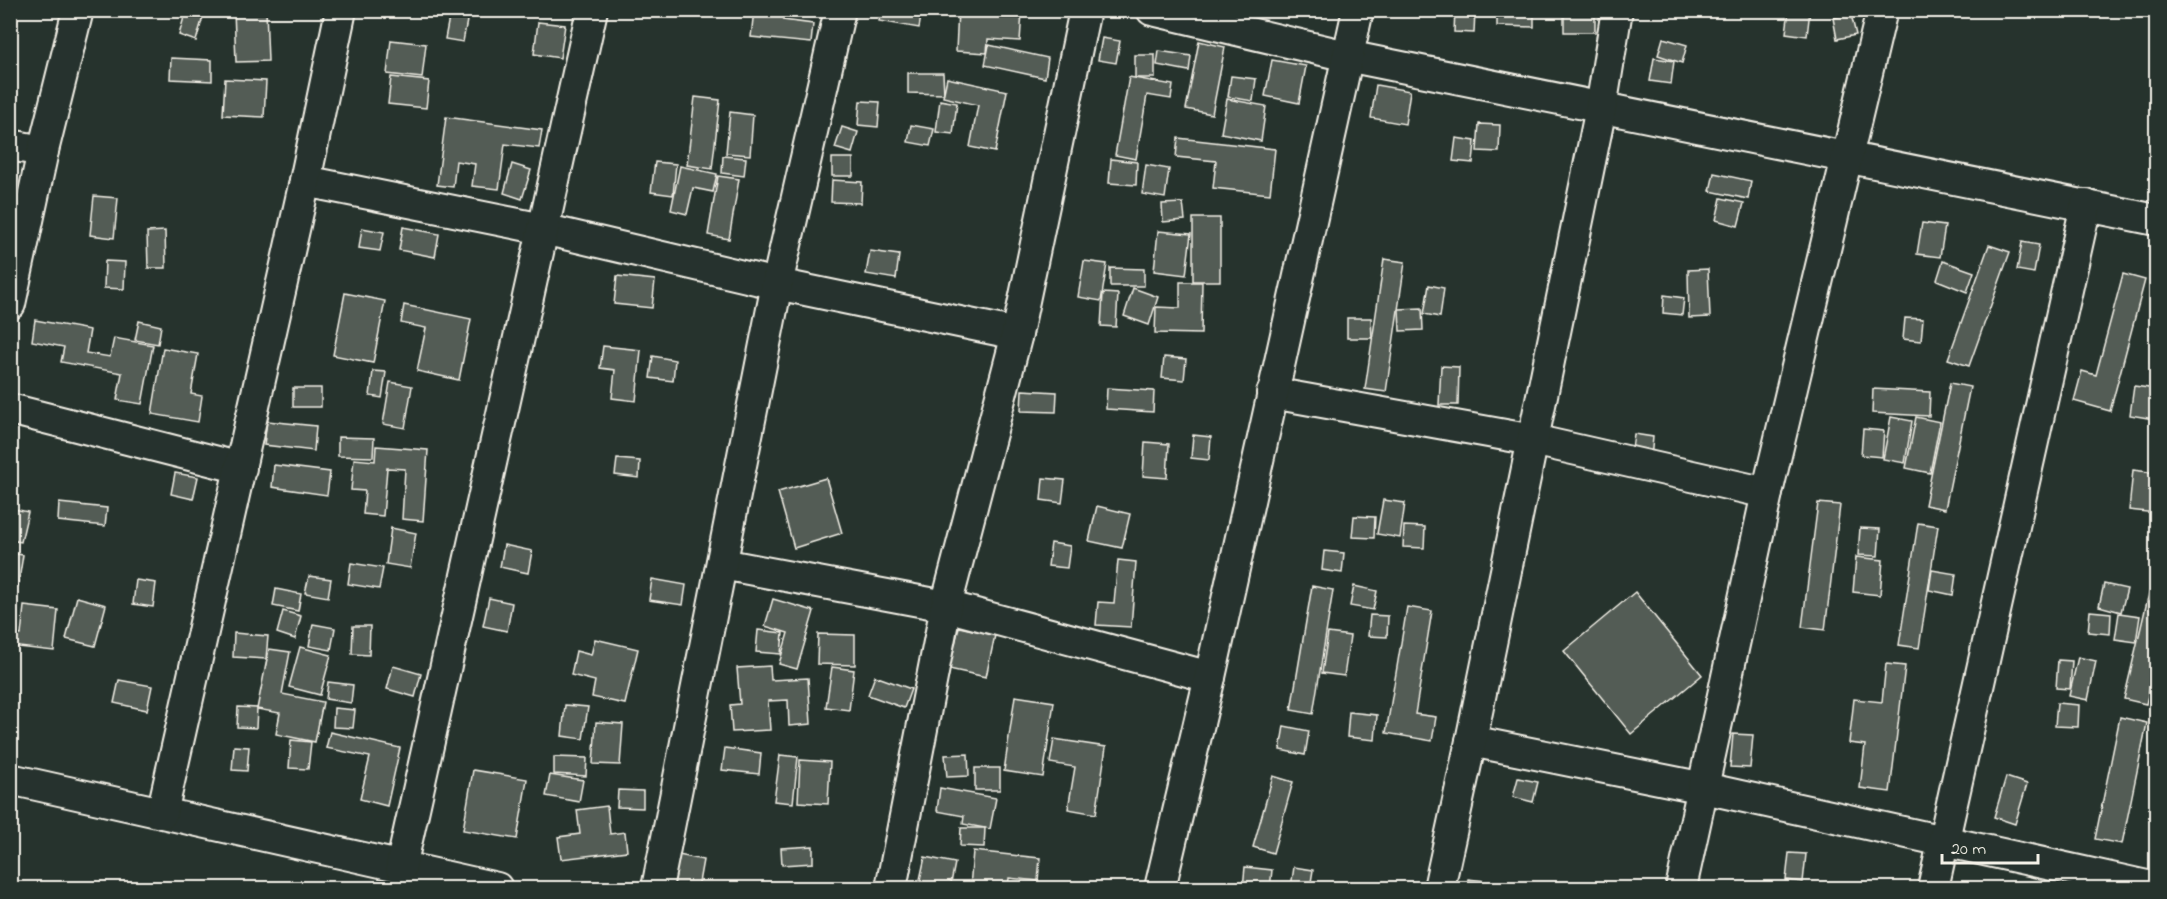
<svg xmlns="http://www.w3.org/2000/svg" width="2167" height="899" viewBox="0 0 2167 899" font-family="'Indie Flower',sans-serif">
<rect width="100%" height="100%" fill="#26332d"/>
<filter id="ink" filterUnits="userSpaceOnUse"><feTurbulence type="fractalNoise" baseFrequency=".0167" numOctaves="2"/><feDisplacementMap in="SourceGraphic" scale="12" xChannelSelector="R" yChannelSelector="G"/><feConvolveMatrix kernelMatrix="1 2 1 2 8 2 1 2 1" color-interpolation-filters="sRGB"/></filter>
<g filter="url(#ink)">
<g fill="#525c55" stroke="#f4f1e8" stroke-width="1.5">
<polygon points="186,10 205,10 196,41 179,35"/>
<polygon points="234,10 266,10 268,61 236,62"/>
<polygon points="754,10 784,10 783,20 813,24 811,43 751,37"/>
<polygon points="881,10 922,10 919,28 879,21"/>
<polygon points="958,10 1022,12 1020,41 988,39 987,53 956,51"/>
<polygon points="1455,10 1475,10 1474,33 1454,32"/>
<polygon points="1497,10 1534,10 1534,27 1497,26"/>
<rect x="1564" y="10" width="31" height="22"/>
<polygon points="1723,10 1756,10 1756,13 1723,15"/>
<polygon points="1789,10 1810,10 1807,36 1786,33"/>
<polygon points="450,12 468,15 463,42 445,39"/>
<polygon points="1851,14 1856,35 1837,39 1833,18"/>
<polygon points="538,22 565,25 560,58 534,54"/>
<polygon points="1102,38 1120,41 1116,63 1098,60"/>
<polygon points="1663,38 1687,45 1682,63 1658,55"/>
<polygon points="391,40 426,44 422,78 387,74"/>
<polygon points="1199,41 1225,47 1212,114 1186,109"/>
<polygon points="989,45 1048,58 1045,78 985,65"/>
<polygon points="1159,51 1191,56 1189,71 1157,65"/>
<rect x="1135" y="55" width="20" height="23"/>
<polygon points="171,58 212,60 212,81 170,79"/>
<polygon points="1654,58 1674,61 1671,84 1650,81"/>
<polygon points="1272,60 1306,66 1299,103 1265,96"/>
<polygon points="908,73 943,73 944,94 908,93"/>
<polygon points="1231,76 1256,79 1253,101 1228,97"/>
<polygon points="391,77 429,81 426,108 388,104"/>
<polygon points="1129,77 1173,85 1171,99 1147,95 1136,159 1115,155"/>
<polygon points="947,78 1007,91 995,152 970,147 978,105 943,97"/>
<polygon points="225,79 266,81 264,117 223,115"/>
<polygon points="1376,85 1410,91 1405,124 1371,118"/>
<polygon points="695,97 720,100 712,169 687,165"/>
<polygon points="1227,99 1266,106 1261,141 1221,133"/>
<polygon points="940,100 957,103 953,134 936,132"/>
<polygon points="860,101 880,102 878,127 858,125"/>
<polygon points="730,112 753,115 750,155 726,153"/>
<polygon points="446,117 542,130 539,148 505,144 499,189 472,186 475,164 456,161 453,187 437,185"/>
<polygon points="1479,124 1500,125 1499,152 1477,151"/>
<polygon points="911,125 934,129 930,146 908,142"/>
<polygon points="842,127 858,132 852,153 835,148"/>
<polygon points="1178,138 1275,149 1270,194 1213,188 1216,161 1176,157"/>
<polygon points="1456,138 1475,141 1473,163 1453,161"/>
<polygon points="723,156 746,158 744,176 722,173"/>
<rect x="832" y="158" width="21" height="18"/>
<polygon points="1111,159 1137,162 1136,185 1109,183"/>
<polygon points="655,162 676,164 673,195 651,192"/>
<polygon points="512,164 531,170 522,199 504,193"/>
<polygon points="1146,165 1169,169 1165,198 1142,194"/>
<polygon points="680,166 717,174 713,192 693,188 687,214 671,210"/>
<polygon points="1714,173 1751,181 1748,199 1710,191"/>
<polygon points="718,176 739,179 729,239 708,235"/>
<polygon points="832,180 862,182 861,203 831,202"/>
<polygon points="94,196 118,198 114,238 90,235"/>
<polygon points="1721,198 1744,203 1738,226 1716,220"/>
<polygon points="1183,203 1185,220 1163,222 1162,204"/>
<rect x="1193" y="218" width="27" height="63"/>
<polygon points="1922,223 1945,226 1940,257 1917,254"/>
<polygon points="403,227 439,234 435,257 399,250"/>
<polygon points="362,228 384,232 380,251 359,248"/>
<polygon points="165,231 166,268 148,268 147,232"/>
<polygon points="1158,231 1191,234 1186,275 1154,271"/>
<polygon points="2022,242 2039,245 2034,273 2017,270"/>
<polygon points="1989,245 2010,252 1969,366 1948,359"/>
<polygon points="870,251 899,255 896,279 866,274"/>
<polygon points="1384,259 1405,262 1386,392 1365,389"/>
<polygon points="105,261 125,262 124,289 104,288"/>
<polygon points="1084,261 1107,264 1101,301 1078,297"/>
<polygon points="1943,261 1974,272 1967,292 1937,280"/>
<polygon points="1110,268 1144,269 1144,286 1110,286"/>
<polygon points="1708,269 1710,317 1689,318 1688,270"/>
<polygon points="2123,274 2145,280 2110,411 2074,401 2082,371 2096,375"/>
<polygon points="617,276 655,280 652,308 614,304"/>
<polygon points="1180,282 1202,282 1201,334 1155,333 1156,307 1180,308"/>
<polygon points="1429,285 1444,288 1440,317 1424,314"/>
<polygon points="1133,288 1158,297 1149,325 1124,316"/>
<polygon points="345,293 385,301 373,363 333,355"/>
<polygon points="1103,293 1118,294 1116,327 1101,326"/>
<polygon points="1664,295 1684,298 1682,315 1663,313"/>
<polygon points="404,305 471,319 459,380 417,371 426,328 401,323"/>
<polygon points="1422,308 1423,330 1400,331 1399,309"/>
<polygon points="1347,318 1371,318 1372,338 1347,338"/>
<polygon points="1905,318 1923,319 1921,341 1903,339"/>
<polygon points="35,320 90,330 86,353 110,357 114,338 153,345 142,404 117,400 122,373 61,362 64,347 32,341"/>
<polygon points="139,321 161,326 158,344 135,340"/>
<polygon points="2153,329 2156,329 2156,364 2150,363"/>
<polygon points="603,346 641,350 636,401 612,398 615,370 600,368"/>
<polygon points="163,348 198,354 191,394 202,396 198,422 152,414"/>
<polygon points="653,356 675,360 673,381 650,378"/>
<polygon points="1164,357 1186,359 1184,380 1162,378"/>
<polygon points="1441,366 1459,367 1458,405 1439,405"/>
<polygon points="373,371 386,372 382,398 370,396"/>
<polygon points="390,382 412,386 405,428 383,424"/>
<polygon points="1950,383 1970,387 1945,509 1925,505"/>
<polygon points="2134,386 2156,389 2154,419 2130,415"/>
<rect x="293" y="388" width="28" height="19"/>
<polygon points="1107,388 1154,391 1153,412 1106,409"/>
<polygon points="1873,389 1930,392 1929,416 1872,413"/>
<polygon points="1022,390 1057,392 1056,412 1021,411"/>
<polygon points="1891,417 1912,421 1905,463 1883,459"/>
<polygon points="1916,417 1940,422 1930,473 1906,468"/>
<polygon points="267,421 316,426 314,451 264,445"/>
<polygon points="1863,429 1884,431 1882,457 1861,455"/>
<polygon points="1634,434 1653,437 1651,459 1631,456"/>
<polygon points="1193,435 1211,437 1209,460 1191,458"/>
<polygon points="338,437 374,438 373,457 338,456"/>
<polygon points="1145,442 1169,444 1167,478 1143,476"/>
<polygon points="376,446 428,450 423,521 402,519 405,469 387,468 383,516 363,514 365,491 351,490 354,459 375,461"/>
<polygon points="617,459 640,461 639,478 615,475"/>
<polygon points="274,465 330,472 327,495 272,487"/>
<polygon points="2133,470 2156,473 2156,513 2129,510"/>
<polygon points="175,473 198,477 193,499 171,494"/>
<polygon points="826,478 842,533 794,548 778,492"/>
<polygon points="1043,478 1065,480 1062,503 1041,500"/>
<polygon points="1383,500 1405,503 1400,538 1377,534"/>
<polygon points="59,503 107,508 105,526 58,521"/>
<polygon points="1818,503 1840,505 1825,630 1802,627"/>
<polygon points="1097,506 1130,514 1122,548 1089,541"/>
<polygon points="10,508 28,512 21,542 10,540"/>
<polygon points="1354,516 1375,517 1374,538 1352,537"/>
<polygon points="1918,523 1938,526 1919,648 1899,645"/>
<polygon points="1404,526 1425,527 1424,548 1403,547"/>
<polygon points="391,528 416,533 410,568 386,564"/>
<polygon points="1860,528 1880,529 1878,556 1858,555"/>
<polygon points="1051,543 1070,546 1067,568 1048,566"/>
<polygon points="504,545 532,551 528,573 500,567"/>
<polygon points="1324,551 1344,553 1342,573 1322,570"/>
<polygon points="10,553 23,555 18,586 10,584"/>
<polygon points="1856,557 1883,560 1880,595 1853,592"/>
<polygon points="1118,560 1136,562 1131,627 1096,625 1098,602 1114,603"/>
<polygon points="351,563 383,568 379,589 348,584"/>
<polygon points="1932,570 1956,574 1953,595 1929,590"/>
<polygon points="309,576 331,579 328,597 305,593"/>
<polygon points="2153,576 2156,576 2156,663 2146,704 2124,699"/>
<polygon points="652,579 686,585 683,605 649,600"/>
<polygon points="136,580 156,583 153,607 133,604"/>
<polygon points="2104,584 2127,589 2121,612 2099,606"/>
<polygon points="1312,586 1333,590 1313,714 1291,710"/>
<polygon points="1354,586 1377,591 1373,610 1350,606"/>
<polygon points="276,589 301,594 298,611 273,606"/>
<polygon points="1635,592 1702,675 1631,734 1564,651"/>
<polygon points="77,597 106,605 95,646 66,639"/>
<polygon points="489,598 512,603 507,631 483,626"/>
<polygon points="773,599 814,611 797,669 779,664 788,633 765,626"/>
<polygon points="24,606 58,610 54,651 10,646 10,634 21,635"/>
<polygon points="1407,607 1432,611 1415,714 1436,717 1432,741 1386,733"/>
<polygon points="283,611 301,616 295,639 277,633"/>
<polygon points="2090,611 2111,613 2110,634 2088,632"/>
<polygon points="2119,613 2140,616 2136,642 2115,639"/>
<polygon points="1370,615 1388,616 1387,637 1368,636"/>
<polygon points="313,624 335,628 331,650 309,646"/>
<polygon points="353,626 370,626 369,655 352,654"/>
<polygon points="959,627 995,635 986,677 949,669"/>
<polygon points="758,630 783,633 781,654 756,652"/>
<polygon points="234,633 268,636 266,659 233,657"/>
<polygon points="1328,633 1350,636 1344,676 1322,673"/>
<polygon points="818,634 855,635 855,665 817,664"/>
<polygon points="595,639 638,649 625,704 592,697 595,681 571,675 576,651 591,655"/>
<polygon points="300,647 331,655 320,695 289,687"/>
<polygon points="269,649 290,652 282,694 323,702 315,742 276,734 280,713 257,709"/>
<polygon points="2078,657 2096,661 2088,700 2069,696"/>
<polygon points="2058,660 2072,661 2070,689 2056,688"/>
<polygon points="1886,664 1905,666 1890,792 1860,788 1865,745 1849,743 1854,699 1882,702"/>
<polygon points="393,666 421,674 415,697 387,689"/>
<polygon points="770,666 771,680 808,678 811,724 789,726 788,700 768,701 770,730 732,732 730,705 740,704 737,668"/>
<polygon points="832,667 854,670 849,710 826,707"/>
<polygon points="875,676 911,689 904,708 868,695"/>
<polygon points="119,680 152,686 147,710 114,703"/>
<polygon points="328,682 353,685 351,703 326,699"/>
<polygon points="1015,696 1054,702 1043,777 1004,771"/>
<polygon points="2057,703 2079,705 2078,727 2055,726"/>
<polygon points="565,705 588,707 583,739 562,736"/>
<polygon points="238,707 257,708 256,728 237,727"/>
<polygon points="334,708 355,710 353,728 333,727"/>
<polygon points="1349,712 1377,715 1375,740 1347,737"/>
<polygon points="2120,717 2147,723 2122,844 2095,839"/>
<polygon points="596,722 623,724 620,765 593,764"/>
<polygon points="1284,726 1309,731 1305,755 1280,750"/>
<polygon points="330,732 400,748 387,806 360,799 370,757 326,748"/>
<polygon points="1733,734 1753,735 1750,768 1730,767"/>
<polygon points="1054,739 1106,747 1096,814 1068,809 1075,767 1050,763"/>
<polygon points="291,740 311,742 308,769 289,768"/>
<polygon points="234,746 249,747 247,771 232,770"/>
<polygon points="725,748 761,753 759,774 722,770"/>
<polygon points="968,754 969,776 947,777 945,755"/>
<polygon points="780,755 798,757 793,803 774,801"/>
<polygon points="554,757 587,758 586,776 554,774"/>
<polygon points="800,760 830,762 828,804 798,802"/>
<rect x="975" y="768" width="25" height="22"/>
<polygon points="473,770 527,779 517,839 463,830"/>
<polygon points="550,775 583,780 579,802 546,796"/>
<polygon points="1273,776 1293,782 1273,853 1253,847"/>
<polygon points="2006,777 2027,784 2015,824 1994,817"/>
<polygon points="1518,778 1538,782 1533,802 1513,797"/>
<polygon points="940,788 996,798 990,829 963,824 964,816 937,811"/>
<polygon points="618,790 643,791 643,808 617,807"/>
<polygon points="607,806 610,834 625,832 627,851 561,859 558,837 580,834 577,810"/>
<polygon points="961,828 985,828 984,847 960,846"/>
<polygon points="813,846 813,863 782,865 781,848"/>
<polygon points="973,851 1040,858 1038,881 1009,878 1008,888 970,888"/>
<polygon points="1789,853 1806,854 1803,882 1786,880"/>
<polygon points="674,854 703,860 698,888 668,888"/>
<polygon points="925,857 955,863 950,888 919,884"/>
<polygon points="1245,867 1272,870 1270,888 1243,888"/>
<polygon points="1294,867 1313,870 1310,888 1291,887"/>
<polygon points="1468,879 1493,882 1492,888 1467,888"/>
</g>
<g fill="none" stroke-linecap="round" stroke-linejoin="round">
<g stroke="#f4f1e8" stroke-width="34">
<g id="minor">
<polyline points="1152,10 1347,56 2156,220"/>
<polyline points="10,145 43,151"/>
<polyline points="305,181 543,229 777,284 1017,334"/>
<polyline points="10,304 43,151 78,10"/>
<polyline points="1272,393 1533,440 1767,493"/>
<polyline points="10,409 241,468"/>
<polyline points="722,564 946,606 1210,677"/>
<polyline points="1471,741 1704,788 2156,888"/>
<polyline points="10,779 497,888"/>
<polyline points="162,813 305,181 341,10"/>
<polyline points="401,867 592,10"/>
<polyline points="657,888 777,284 840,10"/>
<polyline points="891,888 946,606 1017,334 1085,10"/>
<polyline points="1160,888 1210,677 1358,10"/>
<polyline points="1439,888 1471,741 1601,108 1617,10"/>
<polyline points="1681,888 1767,493 1882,10"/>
<polyline points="1933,888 2086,205"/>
</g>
</g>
<use href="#minor" stroke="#26332d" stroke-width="30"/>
</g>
</g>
<rect width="2167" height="899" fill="none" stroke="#26332d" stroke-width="36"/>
<rect x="18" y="18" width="2131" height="863" fill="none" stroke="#f4f1e8" stroke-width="2" filter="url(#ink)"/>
<path d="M1942 854v9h96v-9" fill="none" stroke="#f4f1e8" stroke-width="3"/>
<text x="1951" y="854" font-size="18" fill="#f4f1e8" stroke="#26332d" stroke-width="4.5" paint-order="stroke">20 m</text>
</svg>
